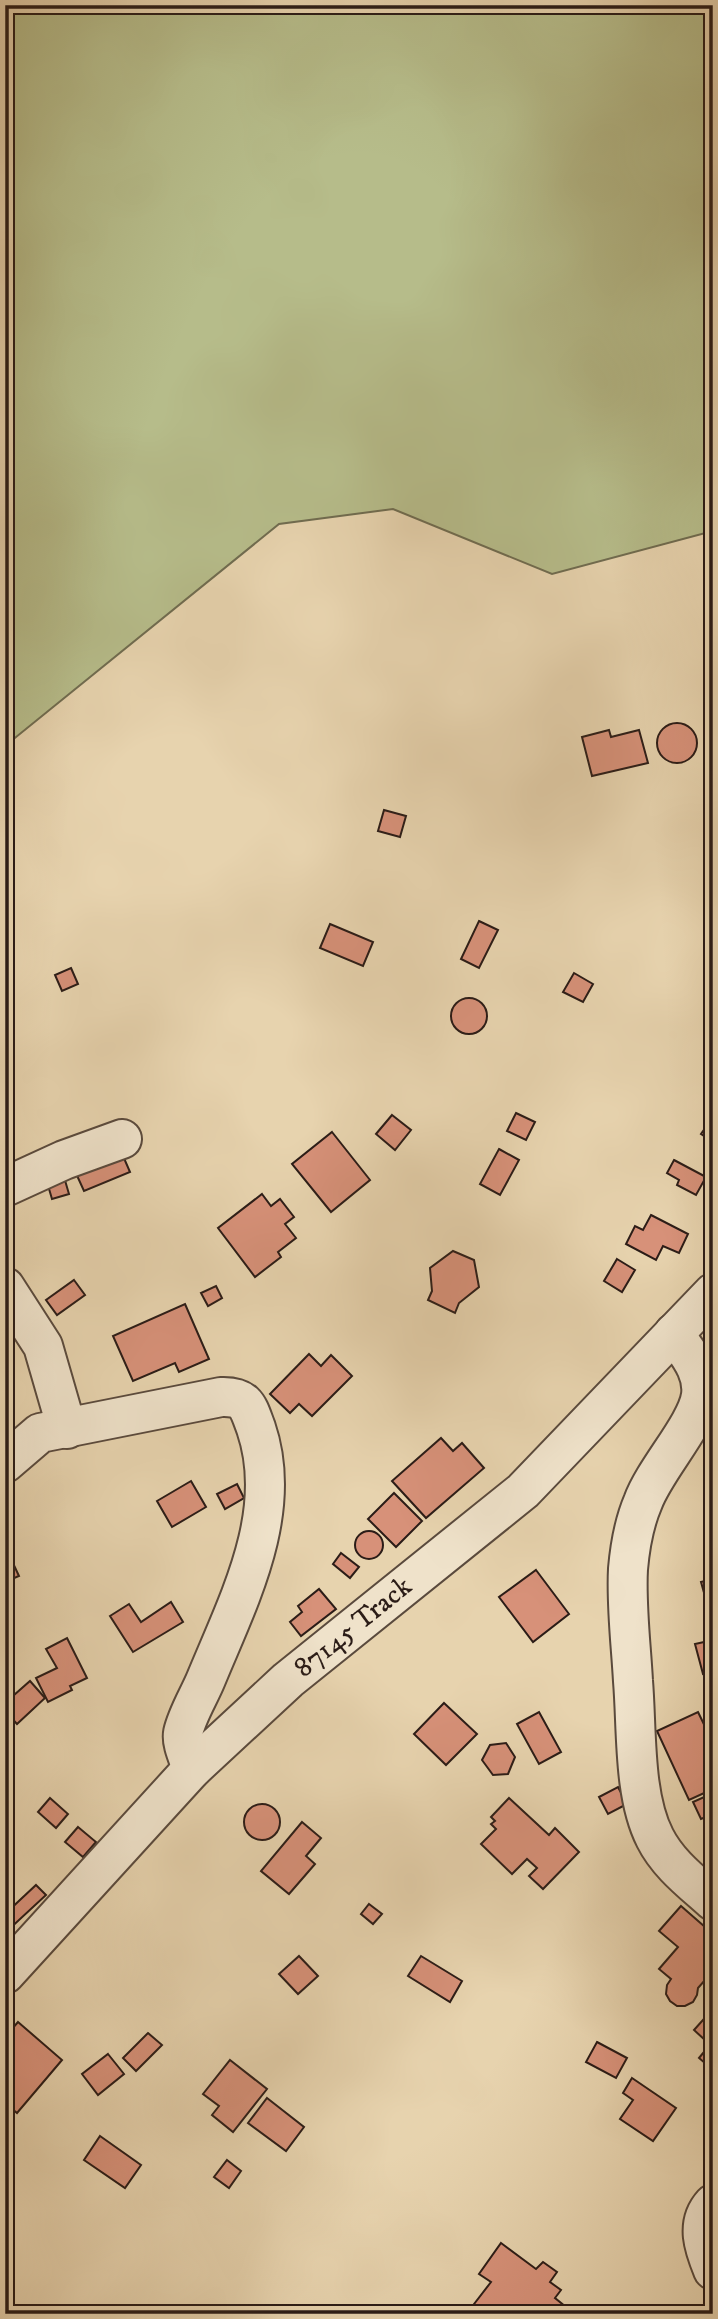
<svg xmlns="http://www.w3.org/2000/svg" width="718" height="2319" viewBox="0 0 718 2319" font-family="'IM FELL DW Pica',serif">
<rect width="100%" height="100%" fill="#e7d3ae"/>
<filter id="stains"><feTurbulence type="fractalNoise" baseFrequency=".00286" numOctaves="4"/><feColorMatrix values="0 0 0 0 .2 0 0 0 0 .09 0 0 0 0 .02 0 0 0 .5 -.17"/></filter>
<radialGradient id="worn" r=".72"><stop offset=".6" stop-color="#630" stop-opacity="0"/><stop offset="1" stop-color="#630" stop-opacity=".3"/></radialGradient>
<polygon fill="#b6bc8a" stroke="#706c50" stroke-width="2" points="5,5 713,5 713,531 552,574 393,509 279,524 5,746"/>
<g fill="#d79179" stroke="#2b1c17" stroke-width="2">
<circle cx="677" cy="743" r="20"/>
<polygon points="609,730 611,737 639,730 648,763 592,776 582,737"/>
<polygon points="384,810 406,816 400,837 378,831"/>
<polygon points="479,921 498,930 479,968 461,959"/>
<polygon points="330,924 373,942 363,966 320,948"/>
<polygon points="71,968 78,984 62,991 55,975"/>
<polygon points="574,973 593,984 583,1002 563,992"/>
<circle cx="469" cy="1016" r="18"/>
<polygon points="516,1113 535,1122 526,1140 507,1131"/>
<polygon points="392,1115 411,1130 395,1150 376,1134"/>
<polygon points="713,1117 713,1142 701,1134"/>
<polygon points="332,1132 370,1180 331,1212 292,1164"/>
<polygon points="120,1149 130,1172 84,1191 74,1169"/>
<polygon points="499,1149 519,1160 500,1195 480,1184"/>
<polygon points="674,1160 706,1177 696,1195 677,1185 679,1180 667,1173"/>
<polygon points="64,1177 69,1194 52,1199 47,1182"/>
<polygon points="262,1194 271,1206 280,1199 294,1217 285,1224 296,1238 278,1252 281,1257 255,1277 218,1228"/>
<polygon points="651,1215 688,1234 679,1253 663,1246 656,1260 626,1244 635,1226 643,1230"/>
<polygon points="453,1251 474,1260 479,1287 459,1303 455,1313 428,1300 432,1291 430,1268"/>
<polygon points="617,1259 635,1270 622,1292 604,1281"/>
<polygon points="74,1280 85,1295 57,1315 46,1300"/>
<polygon points="216,1286 222,1298 208,1306 201,1293"/>
<polygon points="185,1304 209,1359 179,1372 175,1363 133,1381 113,1336"/>
<polygon points="309,1354 321,1366 331,1355 352,1376 312,1416 299,1404 290,1413 270,1394"/>
<polygon points="441,1438 453,1451 462,1443 484,1468 426,1518 392,1481"/>
<polygon points="191,1481 206,1507 172,1527 157,1501"/>
<polygon points="237,1484 244,1498 225,1509 217,1494"/>
<polygon points="394,1493 422,1521 396,1547 368,1519"/>
<circle cx="369" cy="1545" r="14"/>
<polygon points="5,1546 19,1576 5,1582"/>
<polygon points="341,1553 359,1567 350,1578 333,1564"/>
<polygon points="536,1570 569,1614 533,1642 499,1597"/>
<polygon points="713,1579 713,1625 701,1582"/>
<polygon points="319,1589 336,1609 301,1636 290,1622 302,1612 298,1606"/>
<polygon points="171,1602 183,1622 133,1652 110,1616 129,1604 141,1622"/>
<polygon points="67,1638 87,1678 70,1686 72,1690 48,1702 36,1678 57,1668 46,1649"/>
<polygon points="713,1640 713,1671 703,1674 695,1644"/>
<polygon points="30,1681 45,1698 17,1724 5,1711 5,1703"/>
<polygon points="444,1703 477,1734 446,1765 414,1734"/>
<polygon points="539,1712 561,1752 539,1764 517,1724"/>
<polygon points="698,1712 713,1743 713,1789 689,1800 657,1731"/>
<polygon points="506,1743 515,1757 508,1774 493,1775 482,1760 490,1745"/>
<polygon points="618,1787 627,1804 608,1814 599,1797"/>
<polygon points="713,1793 713,1814 701,1819 693,1802"/>
<polygon points="50,1798 68,1814 56,1828 38,1812"/>
<polygon points="509,1798 549,1835 555,1828 579,1852 543,1889 529,1876 537,1868 527,1859 512,1874 481,1844 496,1829 491,1824 495,1821 491,1817"/>
<circle cx="262" cy="1822" r="18"/>
<polygon points="302,1822 321,1838 306,1856 315,1864 289,1894 261,1871"/>
<polygon points="78,1827 96,1842 83,1857 65,1842"/>
<polygon points="36,1885 46,1895 5,1933 5,1914"/>
<polygon points="369,1904 382,1914 373,1924 361,1914"/>
<polygon points="681,1906 713,1934 713,1971 698,1988 697,1995 693,2002 685,2006 677,2006 670,2001 666,1994 667,1985 671,1979 659,1969 678,1947 659,1931"/>
<polygon points="299,1956 318,1976 298,1994 279,1974"/>
<polygon points="421,1956 462,1981 450,2002 408,1976"/>
<polygon points="711,2011 713,2012 713,2031 705,2040 694,2030"/>
<polygon points="18,2022 62,2060 17,2113 5,2103 5,2037"/>
<polygon points="148,2033 162,2045 136,2071 123,2058"/>
<polygon points="713,2041 713,2070 699,2058"/>
<polygon points="597,2042 627,2058 616,2078 586,2062"/>
<polygon points="108,2054 124,2074 98,2095 82,2074"/>
<polygon points="230,2060 267,2089 233,2132 212,2115 219,2106 203,2094"/>
<polygon points="632,2078 676,2108 653,2141 620,2119 633,2100 623,2093"/>
<polygon points="267,2098 304,2127 286,2151 248,2123"/>
<polygon points="100,2136 141,2165 125,2188 84,2160"/>
<polygon points="227,2160 241,2171 229,2188 214,2177"/>
<polygon points="501,2243 536,2269 543,2262 557,2272 550,2282 561,2290 555,2298 566,2307 561,2314 533,2314 526,2309 523,2314 514,2314 505,2307 500,2314 479,2314 471,2308 491,2282 479,2274"/>
</g>
<g fill="none" stroke-linecap="round" stroke-linejoin="round">
<g stroke="#5a4a3d" stroke-width="42">
<g id="minor">
<polyline points="5,1187 64,1160 122,1139"/>
<polyline points="5,1287 43,1346 67,1429"/>
<path d="M674 1333C686 1352 704 1370 701 1395 697 1425 655 1469 643 1502 634 1523 630 1546 628 1569 626 1606 631 1644 633 1681 637 1729 633 1795 655 1838 668 1864 692 1882 713 1901"/>
<path d="M5 1463 40 1433 221 1397C247 1396 248 1407 256 1428 285 1513 238 1601 206 1679 199 1696 187 1715 183 1733 181 1743 189 1759 192 1769"/>
<polyline points="5,1974 192,1769 288,1680 523,1491 713,1293"/>
<path d="M713 2204C695 2224 704 2248 713 2270"/>
</g>
</g>
<use href="#minor" stroke="#efe2ca" stroke-width="38"/>
</g>
<g text-anchor="middle" dominant-baseline="central" stroke-width="5" stroke-linejoin="round" paint-order="stroke">
<g font-size="28" fill="#2b1c17" stroke="#efe2ca">
<text transform="translate(353 1627) rotate(-39)">87145 Track</text>
</g>
</g>
<rect width="718" height="2319" fill="none" stroke="#e7d3ae" stroke-width="28"/>
<rect x="7" y="7" width="704" height="2305" fill="none" stroke="#2b1c17" stroke-width="3.5"/>
<rect x="14" y="14" width="690" height="2291" fill="none" stroke="#2b1c17" stroke-width="2"/>
<rect width="100%" height="100%" filter="url(#stains)"/>
<rect width="100%" height="100%" fill="url(#worn)"/>
</svg>
